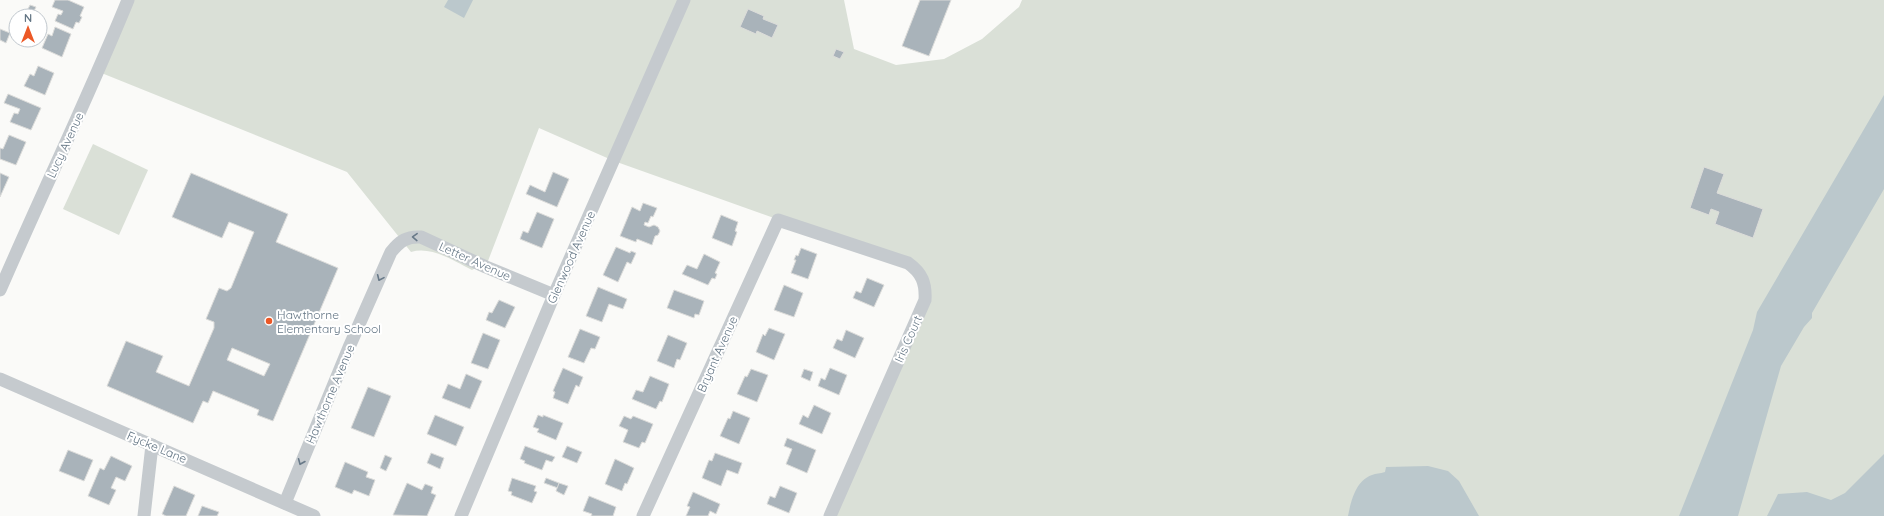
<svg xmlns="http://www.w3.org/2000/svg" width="1884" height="516" viewBox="0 0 1884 516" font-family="Quicksand,sans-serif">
<rect width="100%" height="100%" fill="#fafaf8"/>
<g fill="#dae0d7">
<path d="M128 0H844L854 49 896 65 944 59 982 39 1019 7 1022 0H1884V516H830L925 300 917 269 614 161 539 128 488 261 472 270C454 261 432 246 411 252L347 172 99 72Z"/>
<polygon points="93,144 148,170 119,235 63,209"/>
</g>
<g fill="#bbc8cc">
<polygon points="448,0 473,0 464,18 444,7"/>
<polygon points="1884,95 1884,189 1812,313 1812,318 1804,327 1781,366 1738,516 1679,516 1753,330 1757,312"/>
<polygon points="1884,454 1884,516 1767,516 1778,494 1807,492 1831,500 1845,493"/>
<path d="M1428 466 1448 471 1459 481 1479 516H1348C1351 502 1355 481 1372 475 1376 473 1380 474 1385 472L1386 467Z"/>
</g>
<g fill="#a9b3ba" stroke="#dcdcda" fill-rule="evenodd">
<polygon points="55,0 68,0 84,7 80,16 82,17 79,23 76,22 73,29 55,21 58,14 61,15 63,11 52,7"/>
<polygon points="920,0 951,0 929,56 902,46"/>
<polygon points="30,5 36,7 33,13 27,11"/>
<polygon points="748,9 764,16 763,19 778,25 772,38 757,31 756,34 740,27"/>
<polygon points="55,27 71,34 62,57 42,48 48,34 52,36"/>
<polygon points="0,29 10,33 6,43 0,40"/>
<polygon points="836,49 844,52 840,59 833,56"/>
<polygon points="38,66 54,73 45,95 24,86 30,74 34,76"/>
<polygon points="8,94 41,108 31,130 10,122 14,113 18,114 20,109 4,103"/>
<polygon points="9,135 26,142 16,165 0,159 0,148 3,149"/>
<polygon points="1704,167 1724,174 1717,193 1763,209 1753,238 1715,224 1719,212 1711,209 1709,215 1690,208"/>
<polygon points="553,172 569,179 557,207 526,194 530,185 545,192"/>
<polygon points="0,173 9,177 0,197"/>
<path d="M191 173 288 214 276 242 338 268 273 421 257 415 259 410 213 391 208 403 203 401 193 423 107 386 126 341 163 356 156 372 189 386 214 328V322L206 319 219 288 227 291 231 288 254 232 229 222 222 238 172 217ZM232 348 270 364 264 376 227 360Z"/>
<polygon points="643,203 657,208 653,217 651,216 648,223 645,222 644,225 649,227 654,225 658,227 660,231 658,235 655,236 652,245 637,239 636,242 620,236 632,207 640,211"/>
<polygon points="537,212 554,219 542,248 520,239 523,231 528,233"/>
<polygon points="721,215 738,222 735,231 737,232 732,246 712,238"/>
<polygon points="616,247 630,253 631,251 636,253 631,264 627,262 618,282 603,275"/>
<polygon points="801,248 817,254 808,279 791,273 796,260 794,260 796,255 798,256"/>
<polygon points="704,254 720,262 715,273 717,274 715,279 712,278 708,285 682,274 687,265 697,269"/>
<polygon points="867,278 884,285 874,307 853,298 856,291 861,293"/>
<polygon points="784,285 803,293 794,317 774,310"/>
<polygon points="598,287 627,299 623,309 609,304 602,322 586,316"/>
<polygon points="674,290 704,301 699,315 695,314 694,318 667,308"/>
<polygon points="499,300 515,307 505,328 486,320 489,312 492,313"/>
<polygon points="769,328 785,334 774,360 756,352 763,334 765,336"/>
<polygon points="580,329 600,337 595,349 591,348 584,363 568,357"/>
<polygon points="846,330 864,338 855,358 833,348 837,339 842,341"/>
<polygon points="483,333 500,340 488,369 471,363"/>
<polygon points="668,335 687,343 680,360 677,359 674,368 657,361"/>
<polygon points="563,368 583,377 579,387 576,385 568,404 553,398 555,392 553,391"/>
<polygon points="830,368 847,375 839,395 818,386 821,378 825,380"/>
<polygon points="751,369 768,375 757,402 737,394 745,376 747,377"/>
<polygon points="804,369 813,372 810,381 801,377"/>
<polygon points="466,374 482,381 470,409 442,398 448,384 460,389"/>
<polygon points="650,376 669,384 662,402 660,401 656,409 632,399 636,390 643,392"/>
<polygon points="368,387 391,396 374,437 351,428"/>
<polygon points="814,405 831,413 822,434 799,424 803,415 808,418"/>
<polygon points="733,411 750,418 739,444 720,436 728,418 730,419"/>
<polygon points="435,415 464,427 456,446 427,434"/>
<polygon points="538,415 543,417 543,415 563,423 556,440 537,432 539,429 533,427"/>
<polygon points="624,416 631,419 633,416 653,424 645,443 642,442 639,448 623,442 628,430 619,426"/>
<polygon points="787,438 816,450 807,473 786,464 792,449 784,446"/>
<polygon points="525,446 555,457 552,462 546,460 542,470 524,463 525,461 520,459"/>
<polygon points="567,446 582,452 577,463 562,457"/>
<polygon points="68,450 93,460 84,481 59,471"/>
<polygon points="431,453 444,458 440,469 427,463"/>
<polygon points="715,453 742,463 738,474 727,470 721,486 702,478 709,460 712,461"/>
<polygon points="385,455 392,458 386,471 380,468"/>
<polygon points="111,456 132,466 125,481 116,477 111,488 116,490 109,505 88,496 100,468 104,470"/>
<polygon points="615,459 634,468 627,484 625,483 622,491 605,484"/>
<polygon points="345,462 368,472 366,477 375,480 369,496 354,490 352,494 335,487"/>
<polygon points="512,478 536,486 534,491 537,492 532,503 511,495 512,492 508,491"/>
<polygon points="546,478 559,483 558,488 544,483"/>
<polygon points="407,483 422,490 425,484 433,487 431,493 436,495 427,516 393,515"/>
<polygon points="559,483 568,486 564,495 556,491"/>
<polygon points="174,486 195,495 186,516 166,516 162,514"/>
<polygon points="780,486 797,493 789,513 767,504 770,496 775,498"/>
<polygon points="693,492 720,504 716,514 710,511 708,516 686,516 690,507 687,506"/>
<polygon points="589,496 616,507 613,516 591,516 592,514 583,511"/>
<polygon points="202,506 219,512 217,516 198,516"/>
</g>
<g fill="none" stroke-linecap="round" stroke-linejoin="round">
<g stroke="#c5cace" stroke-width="13">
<path d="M0 290C42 193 88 98 128 0"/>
<polyline points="0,379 314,516"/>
<path d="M285 503 350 345 391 252C400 241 407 236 421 237L486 267 554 295"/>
<polyline points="144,516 152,445"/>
<polyline points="461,516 554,295 684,0"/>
<path d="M643 516 778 220 908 263C922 273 926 283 925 300L830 516"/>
</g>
</g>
<defs><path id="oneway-chevron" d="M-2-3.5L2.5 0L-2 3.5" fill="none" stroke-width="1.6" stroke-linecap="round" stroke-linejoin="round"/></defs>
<g stroke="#687988">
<use href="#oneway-chevron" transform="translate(415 237) rotate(-178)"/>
<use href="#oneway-chevron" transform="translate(380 278) rotate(114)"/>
<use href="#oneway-chevron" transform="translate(301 462) rotate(113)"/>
</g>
<circle fill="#ec5826" stroke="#fff" stroke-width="1.5" cx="269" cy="321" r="4"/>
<g text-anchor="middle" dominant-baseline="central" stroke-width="4" stroke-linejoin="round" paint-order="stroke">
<g font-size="12" fill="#637584" stroke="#fff">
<text transform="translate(65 145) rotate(-65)">Lucy Avenue</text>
<text transform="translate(571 257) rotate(-66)">Glenwood Avenue</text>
<text transform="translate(475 261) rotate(24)">Letter Avenue</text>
<text transform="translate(908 339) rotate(-66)">Iris Court</text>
<text transform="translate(717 354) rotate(-66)">Bryant Avenue</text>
<text transform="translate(330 394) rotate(-67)">Hawthorne Avenue</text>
<text transform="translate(157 447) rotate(23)">Fycke Lane</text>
</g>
<g font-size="12" fill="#637584" stroke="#fff" text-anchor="start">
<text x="277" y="314">Hawthorne<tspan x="277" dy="14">Elementary School</tspan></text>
</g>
</g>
<g transform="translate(28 28)"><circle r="19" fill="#ffffff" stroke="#c1c8ce"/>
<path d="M0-3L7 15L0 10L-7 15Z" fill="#ec5826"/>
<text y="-6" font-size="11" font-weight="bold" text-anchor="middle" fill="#637584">N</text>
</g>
</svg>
